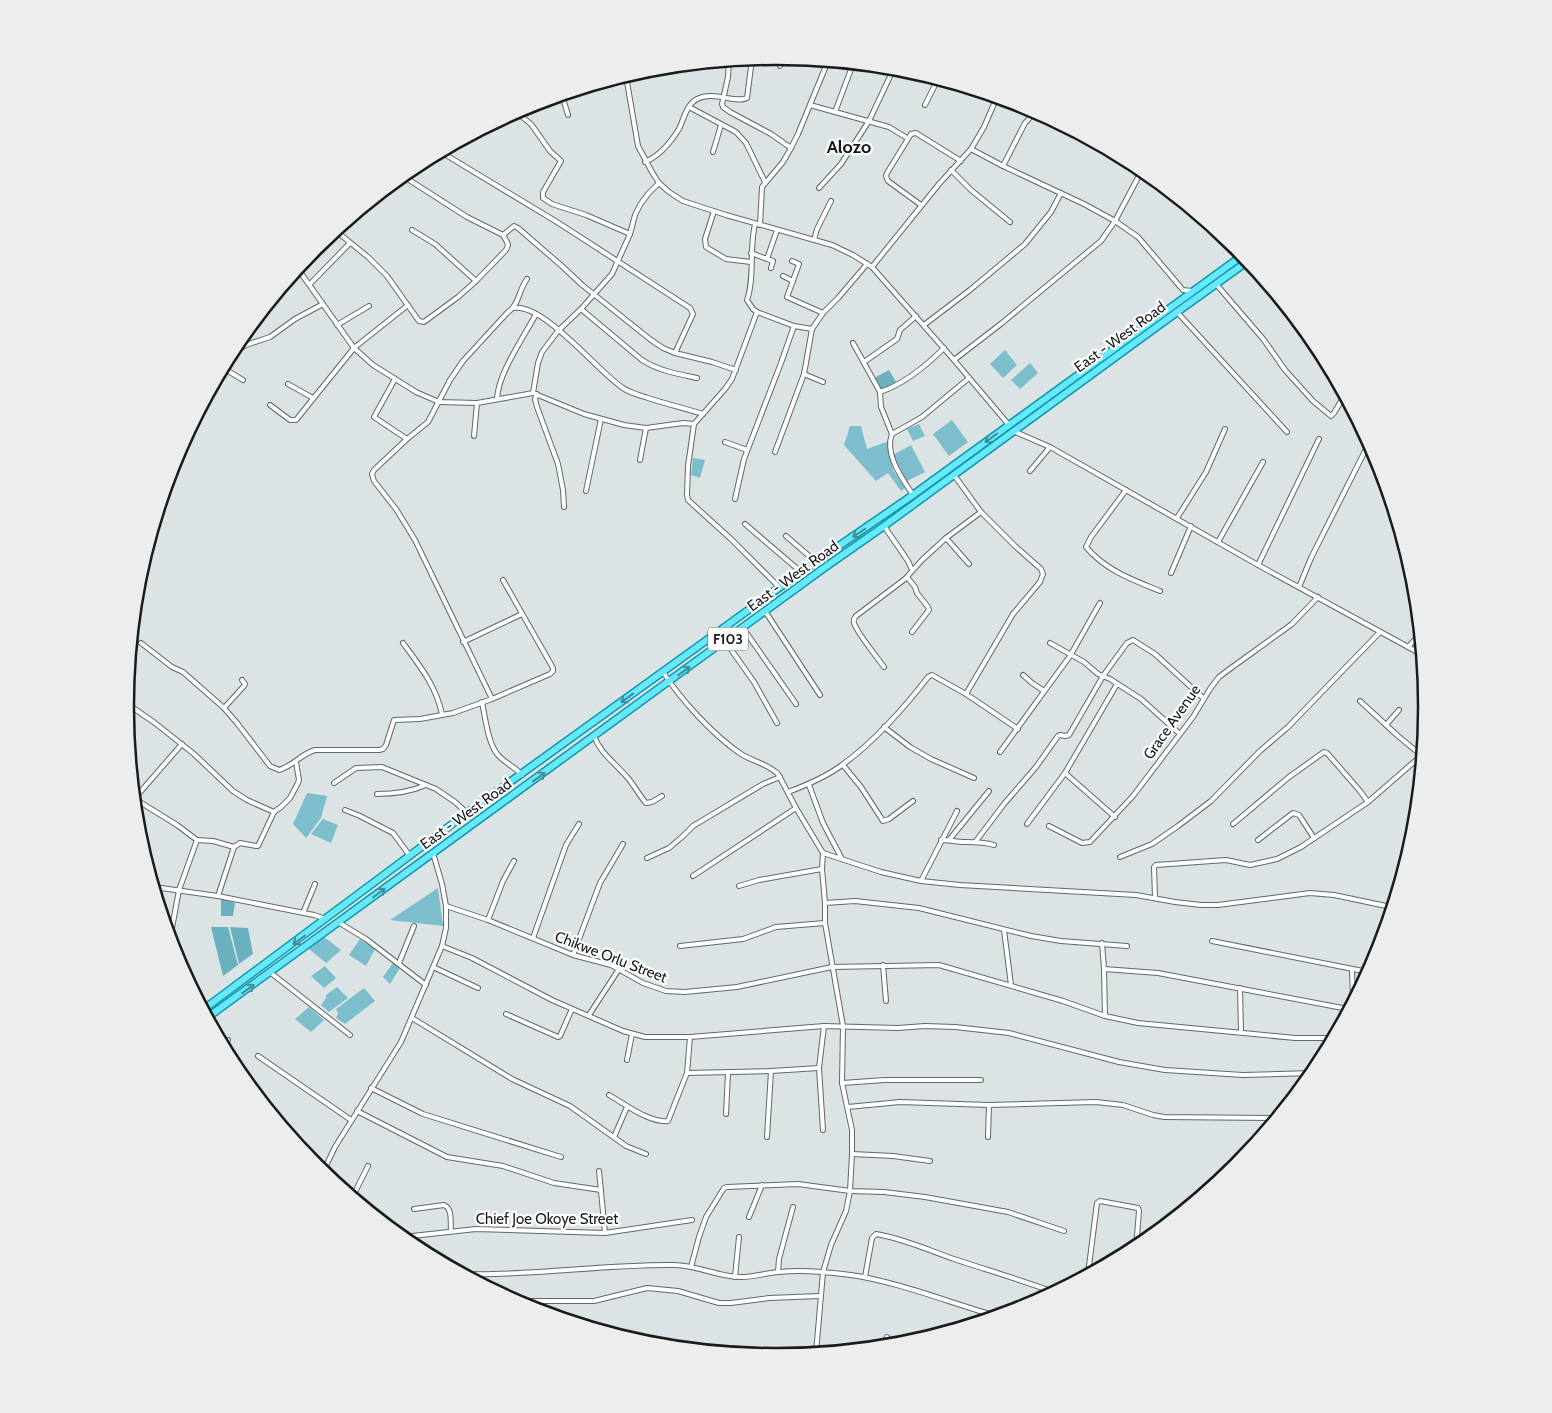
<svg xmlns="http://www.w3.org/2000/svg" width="1552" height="1413" viewBox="0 0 1552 1413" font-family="Cabin,sans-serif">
<rect width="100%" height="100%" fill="#dce3e5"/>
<g fill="#7dbecc">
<polygon points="1005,350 1017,365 1003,378 990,364"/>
<polygon points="1030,363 1038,373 1020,389 1011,380"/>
<polygon points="952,420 968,442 949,456 933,434"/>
<polygon points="919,424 925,436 913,441 907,429"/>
<polygon points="850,426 861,426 867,449 889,441 893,470 905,488 901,491 888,473 876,481 844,445"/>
<polygon points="911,445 925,472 907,481 893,455"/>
<polygon points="693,458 705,460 700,478 691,475"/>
<polygon points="307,793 327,796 321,818 306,838 293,824"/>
<polygon points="323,819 338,825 331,843 311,834"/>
<polygon points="438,888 443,926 390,920"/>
<polygon points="324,937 341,950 326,963 309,949"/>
<polygon points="360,939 375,949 366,966 349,955"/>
<polygon points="393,963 400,968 390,984 383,977"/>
<polygon points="325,966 336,978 324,988 311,976"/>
<polygon points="337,987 348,998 329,1012 321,1005 326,998 326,995"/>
<polygon points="364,988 375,1001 345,1024 336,1018 338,1013 336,1009"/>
<polygon points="309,1007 324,1020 311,1032 295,1019"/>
</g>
<g fill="#6ab1c0">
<polygon points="889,370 896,382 880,390 874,378"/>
<polygon points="221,899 235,903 233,916 221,916"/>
<polygon points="211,927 228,927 238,965 223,976"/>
<polygon points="230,927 248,928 253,954 239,964"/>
</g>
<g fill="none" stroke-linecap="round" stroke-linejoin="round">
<g stroke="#616869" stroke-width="6">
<g id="street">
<polyline points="729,61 728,77 722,104 723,107 730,112 771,134 791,148"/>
<polyline points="780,66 781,57"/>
<polyline points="626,76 638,146 652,172 659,183 669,192 683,201 726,215 832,245 853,255 872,267 954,360 1009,425"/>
<polyline points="562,95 568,115"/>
<polyline points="1012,102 1031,115"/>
<polyline points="810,105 889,127 907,138"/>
<polyline points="925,105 938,79"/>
<polyline points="689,107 736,132 746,143 765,182"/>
<polyline points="516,112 531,124 550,151 561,161 543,192 543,198 552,204 586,215 630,234"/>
<polyline points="835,112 853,64"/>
<polyline points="971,149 1003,166 1084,204 1115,221 1138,237 1183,290 1192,291"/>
<polyline points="441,152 557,222 690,308 693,314 675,353"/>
<polyline points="713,152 721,125"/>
<path d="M645 162C659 156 671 142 679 129 684 119 686 105 697 99 714 90 735 104 747 98L752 59"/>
<polyline points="1003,166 1025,123 1036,111"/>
<polyline points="951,170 971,190 1010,222"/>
<polyline points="819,188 841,164 869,121 894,68"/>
<polyline points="921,205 888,181 886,176 887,173 911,134 916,133 961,161"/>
<polyline points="714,211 705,239 706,247 726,259 751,262"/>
<path d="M755 224C749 249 755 277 747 300L753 309 757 312"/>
<polyline points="760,225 762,187 783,162 791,148 798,134 828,61"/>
<polyline points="412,230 435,244 476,281"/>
<polyline points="336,231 368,257 387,276 419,321 424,322 458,297 476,281 506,250 508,245 507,242 503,235 467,217 403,176"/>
<polyline points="503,235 514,226 518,228 563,267 581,284 651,340 663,348 675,353 712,362 736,370"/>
<polyline points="814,240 817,229 831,201"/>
<polyline points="751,253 767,259 777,230"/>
<polyline points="767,259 773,261 771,268"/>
<polyline points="792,261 799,264 787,297 823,313"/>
<polyline points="872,267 939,184 971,149 984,127 997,97"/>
<polyline points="298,269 354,348 373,365 416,392 439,402 477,403 533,393 584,414 624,425 646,428 683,423 694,424"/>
<polyline points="783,276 793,281"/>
<polyline points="310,284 350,243"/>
<polyline points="1216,284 1264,340 1285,370 1313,401 1331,416 1334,413 1344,396"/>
<path d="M514 308C545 304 597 371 623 388 630 393 639 395 648 398 666 404 684 408 703 414"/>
<path d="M581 309 642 360C659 371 678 374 697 378"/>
<polyline points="1177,312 1287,432"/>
<polyline points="337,325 369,306"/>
<polyline points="924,325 970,290 1025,244 1051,212 1061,193"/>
<path d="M853 343 880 392 881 407 892 434C884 454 902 478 913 495"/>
<polyline points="227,360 238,350 246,345 270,337 295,319 323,304"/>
<polyline points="954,360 1002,323 1101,241 1115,221 1142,170"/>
<polyline points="864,362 897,339 900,330 916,316"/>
<polyline points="223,368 243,380"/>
<polyline points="804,374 823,382"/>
<polyline points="395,379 374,417 407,439"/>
<polyline points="288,384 313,398"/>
<path d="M880 392C904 384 926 366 944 348"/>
<polyline points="533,393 538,363 542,352 558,331 581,309 612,274 630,234 635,215 640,205 648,194 659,183"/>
<polyline points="537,394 535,399 537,407 558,464 563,490 564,507"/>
<path d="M497 399C498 373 524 337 536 314"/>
<polyline points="270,405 290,420 296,420 354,348 408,305"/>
<polyline points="1013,431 1050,447 1258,565 1421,654"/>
<polyline points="892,434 922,417 969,378"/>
<polyline points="474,436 477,403"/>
<polyline points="725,442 747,450"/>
<polyline points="775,452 804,374 812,329 823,313 838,298 867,264"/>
<polyline points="640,460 646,428"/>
<polyline points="1030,471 1050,447"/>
<polyline points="954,475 981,512 1015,546 1041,569 1043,574 1040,582 1013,614 966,694"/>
<path d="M1126 490 1091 537 1086 547C1105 570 1133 580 1160 591"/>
<polyline points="586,491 601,419"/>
<polyline points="735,499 744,459 781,363 794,326"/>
<polyline points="1177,518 1206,472 1225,429"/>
<polyline points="745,524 801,572"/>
<polyline points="884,526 908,561 912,570"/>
<polyline points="786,536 816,562"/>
<polyline points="946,538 969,564"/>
<polyline points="1218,542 1263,462"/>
<polyline points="1258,565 1319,439"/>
<polyline points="1171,573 1191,526"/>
<polyline points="907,577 915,587 917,593 928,607 929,610 912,632"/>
<polyline points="1299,587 1311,558 1369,443"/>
<polyline points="780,588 731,539 688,500 687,495 688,466 694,424 725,389 732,379 757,312 794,326 812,329"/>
<polyline points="765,611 820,695"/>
<polyline points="743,628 796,704"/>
<polyline points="725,641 754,682 777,723"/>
<polyline points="463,642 522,614"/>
<path d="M141 643 172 667 183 672 224 708 237 723 270 766 279 770C293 766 301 754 315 750H379L383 749 386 745 394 720 420 719 453 713 492 699 550 674 553 671V668L503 580"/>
<path d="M403 643C420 666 436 686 442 714"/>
<polyline points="1050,643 1084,662 1098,674 1110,679 1141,699 1180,734"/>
<polyline points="1408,647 1419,635"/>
<path d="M884 667C877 657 857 633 854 623 853 619 854 619 856 616L905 579 922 560 946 538 981 512"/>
<path d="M663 672C681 700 713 735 741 754 752 761 768 764 778 774L796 808 823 853 822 869 825 903V923L843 1026 842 1083 852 1130V1154L850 1191 846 1211 831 1245 823 1272 816 1353"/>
<polyline points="1023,675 1032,683 1044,691"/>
<path d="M492 699 415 540 396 509 374 481 372 474 374 470 407 439 428 422 450 380 463 361 507 313C520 304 518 291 527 279"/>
<polyline points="1360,701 1398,736 1421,755"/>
<path d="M482 702C485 716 488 744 498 755 505 763 515 767 522 775"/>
<polyline points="126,703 155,723 194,754 233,791 247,800 274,812"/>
<polyline points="224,708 244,686 245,684 242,680"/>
<polyline points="1386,725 1399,710"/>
<polyline points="884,727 910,747 931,759 974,778"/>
<path d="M594 736C600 753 615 763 627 777 634 785 639 795 646 803L652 802 662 796"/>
<polyline points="1000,752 1070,656 1100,603"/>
<polyline points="843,765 861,787 883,821 889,819 913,801"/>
<polyline points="1065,773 1115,817"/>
<polyline points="334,783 356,768 382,767 436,789 455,802 467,813"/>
<polyline points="809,785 823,823 842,859"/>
<path d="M788 792C807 785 826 777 842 765 872 744 906 706 928 677L932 675 966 694 1018 729"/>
<path d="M377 794C394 794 410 792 426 785"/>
<polyline points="135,798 182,744"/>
<polyline points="135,799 177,825 197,840 179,890 172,928"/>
<polyline points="345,810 360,816 393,833 410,856"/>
<polyline points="1027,824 1065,773 1117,684"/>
<polyline points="1233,824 1289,777 1324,752 1327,753 1360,791 1368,802"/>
<polyline points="1049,826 1082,843 1090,842 1133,796 1193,717 1210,689 1219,677 1231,668 1292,624 1318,597"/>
<polyline points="197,840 213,841 234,847"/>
<path d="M941 840C949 840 957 842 965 842 976 842 984 842 994 845"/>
<polyline points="949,840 989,791"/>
<polyline points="1258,840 1293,813 1299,815 1314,838"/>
<polyline points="976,841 1004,804 1036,767 1058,736 1060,735 1065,736 1069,735 1103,676 1127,643 1133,640 1155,654 1203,698"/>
<polyline points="823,853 881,872 921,881 960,885 1136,895 1175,902 1201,905 1218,905 1310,893 1334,895 1391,907"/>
<polyline points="1120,857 1152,844 1178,826 1211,801 1260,751 1288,727 1380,632"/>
<polyline points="647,858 669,848 682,837 693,826 763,784 780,777"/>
<polyline points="693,876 796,808"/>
<polyline points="921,881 957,811"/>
<polyline points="739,886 759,880 822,869"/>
<polyline points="154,887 218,896 314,915 326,919"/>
<polyline points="218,896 234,847 240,843 256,846 258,846 274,812 281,807 290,798 298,783 299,780 296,762"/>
<polyline points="1155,898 1154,867 1156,865 1226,860 1250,865 1277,859 1301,847 1368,802 1422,755"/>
<polyline points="825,903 855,901 919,908 1031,936 1061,941 1127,946"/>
<polyline points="446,906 488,920 573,955 611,965 643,983 666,991 685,992 737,987 832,967 939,965 1063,1001 1105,1016 1138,1023 1295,1038 1332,1038"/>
<polyline points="303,913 315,884"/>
<polyline points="488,920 503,881 514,861"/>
<polyline points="338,922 366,939 426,985"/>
<polyline points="1004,930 1011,985"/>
<polyline points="533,938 566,845 579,824"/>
<polyline points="1212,941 1368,972"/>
<polyline points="1102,943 1104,969 1105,1016"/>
<polyline points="442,946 472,958 552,1000 623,1031 645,1037 690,1037 824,1026 898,1028 925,1026 955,1027 1009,1033 1119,1062 1165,1070 1243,1075 1313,1073"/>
<polyline points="680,946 743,939 776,927 825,923"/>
<polyline points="573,955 600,883 623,844"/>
<polyline points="399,963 414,926"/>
<polyline points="883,965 886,1001"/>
<polyline points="433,967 478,988"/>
<polyline points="1104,969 1158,973 1348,1009"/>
<polyline points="1352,970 1353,1000"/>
<polyline points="271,973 350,1035"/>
<polyline points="1240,988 1241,1032"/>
<polyline points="506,1014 558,1037 560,1036 572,1009"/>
<polyline points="589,1015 619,969"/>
<polyline points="412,1018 512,1079 570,1106 626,1146 646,1154"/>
<polyline points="220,1039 228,1040"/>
<polyline points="258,1056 351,1120"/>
<polyline points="627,1060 632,1034"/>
<polyline points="687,1073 771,1071 819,1068"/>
<polyline points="842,1083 885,1080 981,1080"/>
<polyline points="371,1088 423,1114 561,1157"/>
<path d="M609 1095C625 1104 649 1123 668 1121L687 1073 690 1037"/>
<polyline points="848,1107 900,1102 989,1105 1096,1102 1123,1105 1153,1115 1164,1117 1275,1118"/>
<polyline points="357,1111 447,1157 503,1166 554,1183 601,1190"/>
<polyline points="726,1114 728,1073"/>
<polyline points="823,1130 819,1068 824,1026"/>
<polyline points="614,1137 627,1107"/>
<polyline points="767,1137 771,1071"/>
<polyline points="988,1137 989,1105"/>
<polyline points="852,1154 893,1156 930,1161"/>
<polyline points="599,1171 605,1233"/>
<polyline points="323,1172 335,1147 401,1042 442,946 446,928 446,906 442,884 433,853"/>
<polyline points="353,1196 368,1166"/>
<path d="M414 1209 444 1205C453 1209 450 1222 451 1231"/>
<polyline points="749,1217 762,1185"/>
<polyline points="403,1237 476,1229 605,1233 692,1220"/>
<polyline points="691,1267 699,1237 706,1217 724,1188 727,1187 798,1184 850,1191 884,1192 925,1197 1008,1212 1064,1231"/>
<polyline points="778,1272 779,1259 793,1207"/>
<path d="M466 1274C535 1276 605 1264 674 1265 697 1265 718 1277 741 1277 754 1277 766 1273 779 1272 802 1269 828 1272 851 1275 899 1282 950 1303 997 1316"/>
<polyline points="1088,1274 1097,1203 1100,1201 1138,1208 1139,1211 1136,1248"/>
<polyline points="735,1277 739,1237"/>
<path d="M865 1277 872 1238 876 1234C902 1238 928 1250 954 1259 987 1270 1021 1280 1054 1292"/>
<polyline points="516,1301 594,1301 647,1288 678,1291 719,1303 731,1303 769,1298 820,1296"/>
<polyline points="884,1346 887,1337"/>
<polyline points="763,1355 790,1355"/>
</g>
</g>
<g stroke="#0b97ac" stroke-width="9">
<g id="primary">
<polyline points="204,1009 467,813 801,572 913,495 1243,255"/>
<polyline points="208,1017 824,568 884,526 1177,312 1248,261"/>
</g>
</g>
<use href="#street" stroke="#fff" stroke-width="4"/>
<use href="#primary" stroke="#68e9fb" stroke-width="6"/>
</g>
<defs><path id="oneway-shaft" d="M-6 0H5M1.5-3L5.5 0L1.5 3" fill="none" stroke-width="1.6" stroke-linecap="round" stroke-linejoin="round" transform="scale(1.25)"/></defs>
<g stroke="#448c97">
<use href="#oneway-shaft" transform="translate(991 438) rotate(144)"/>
<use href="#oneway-shaft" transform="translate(859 533) rotate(146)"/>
<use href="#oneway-shaft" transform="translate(684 671) rotate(-36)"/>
<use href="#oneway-shaft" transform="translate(627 698) rotate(144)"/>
<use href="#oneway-shaft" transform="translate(539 777) rotate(-36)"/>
<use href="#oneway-shaft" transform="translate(379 893) rotate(-37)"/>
<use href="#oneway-shaft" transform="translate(299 940) rotate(143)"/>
<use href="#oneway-shaft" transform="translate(248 989) rotate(-36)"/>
</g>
<g text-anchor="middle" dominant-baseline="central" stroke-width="4.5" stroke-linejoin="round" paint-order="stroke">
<rect fill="#fff" stroke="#5e5f60" stroke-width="1" x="708" y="627.5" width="40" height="23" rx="4"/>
<g font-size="14" font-weight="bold" fill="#191b1c">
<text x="728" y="639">F103</text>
</g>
<g font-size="15" fill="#191b1c" stroke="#fff">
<text transform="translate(1120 337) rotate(-36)">East - West Road</text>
<text transform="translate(793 576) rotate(-36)">East - West Road</text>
<text transform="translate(1172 722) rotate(-55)">Grace Avenue</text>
<text transform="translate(466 814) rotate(-36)">East - West Road</text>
<text transform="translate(611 957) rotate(21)">Chikwe Orlu Street</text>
<text x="547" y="1219">Chief Joe Okoye Street</text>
</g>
<g font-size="18" font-weight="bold" fill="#191b1c" stroke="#fff">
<text x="849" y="147">Alozo</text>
</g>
</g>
<path d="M0 0H1552V1413H0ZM775 65H777A641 641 0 0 1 1418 706V707A641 641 0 0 1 777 1348H775A641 641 0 0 1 134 707V706A641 641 0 0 1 775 65Z" fill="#ededed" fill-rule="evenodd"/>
<path fill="none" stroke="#191b1c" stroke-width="2.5" d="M775 65H777A641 641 0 0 1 1418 706V707A641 641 0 0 1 777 1348H775A641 641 0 0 1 134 707V706A641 641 0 0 1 775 65Z"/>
</svg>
